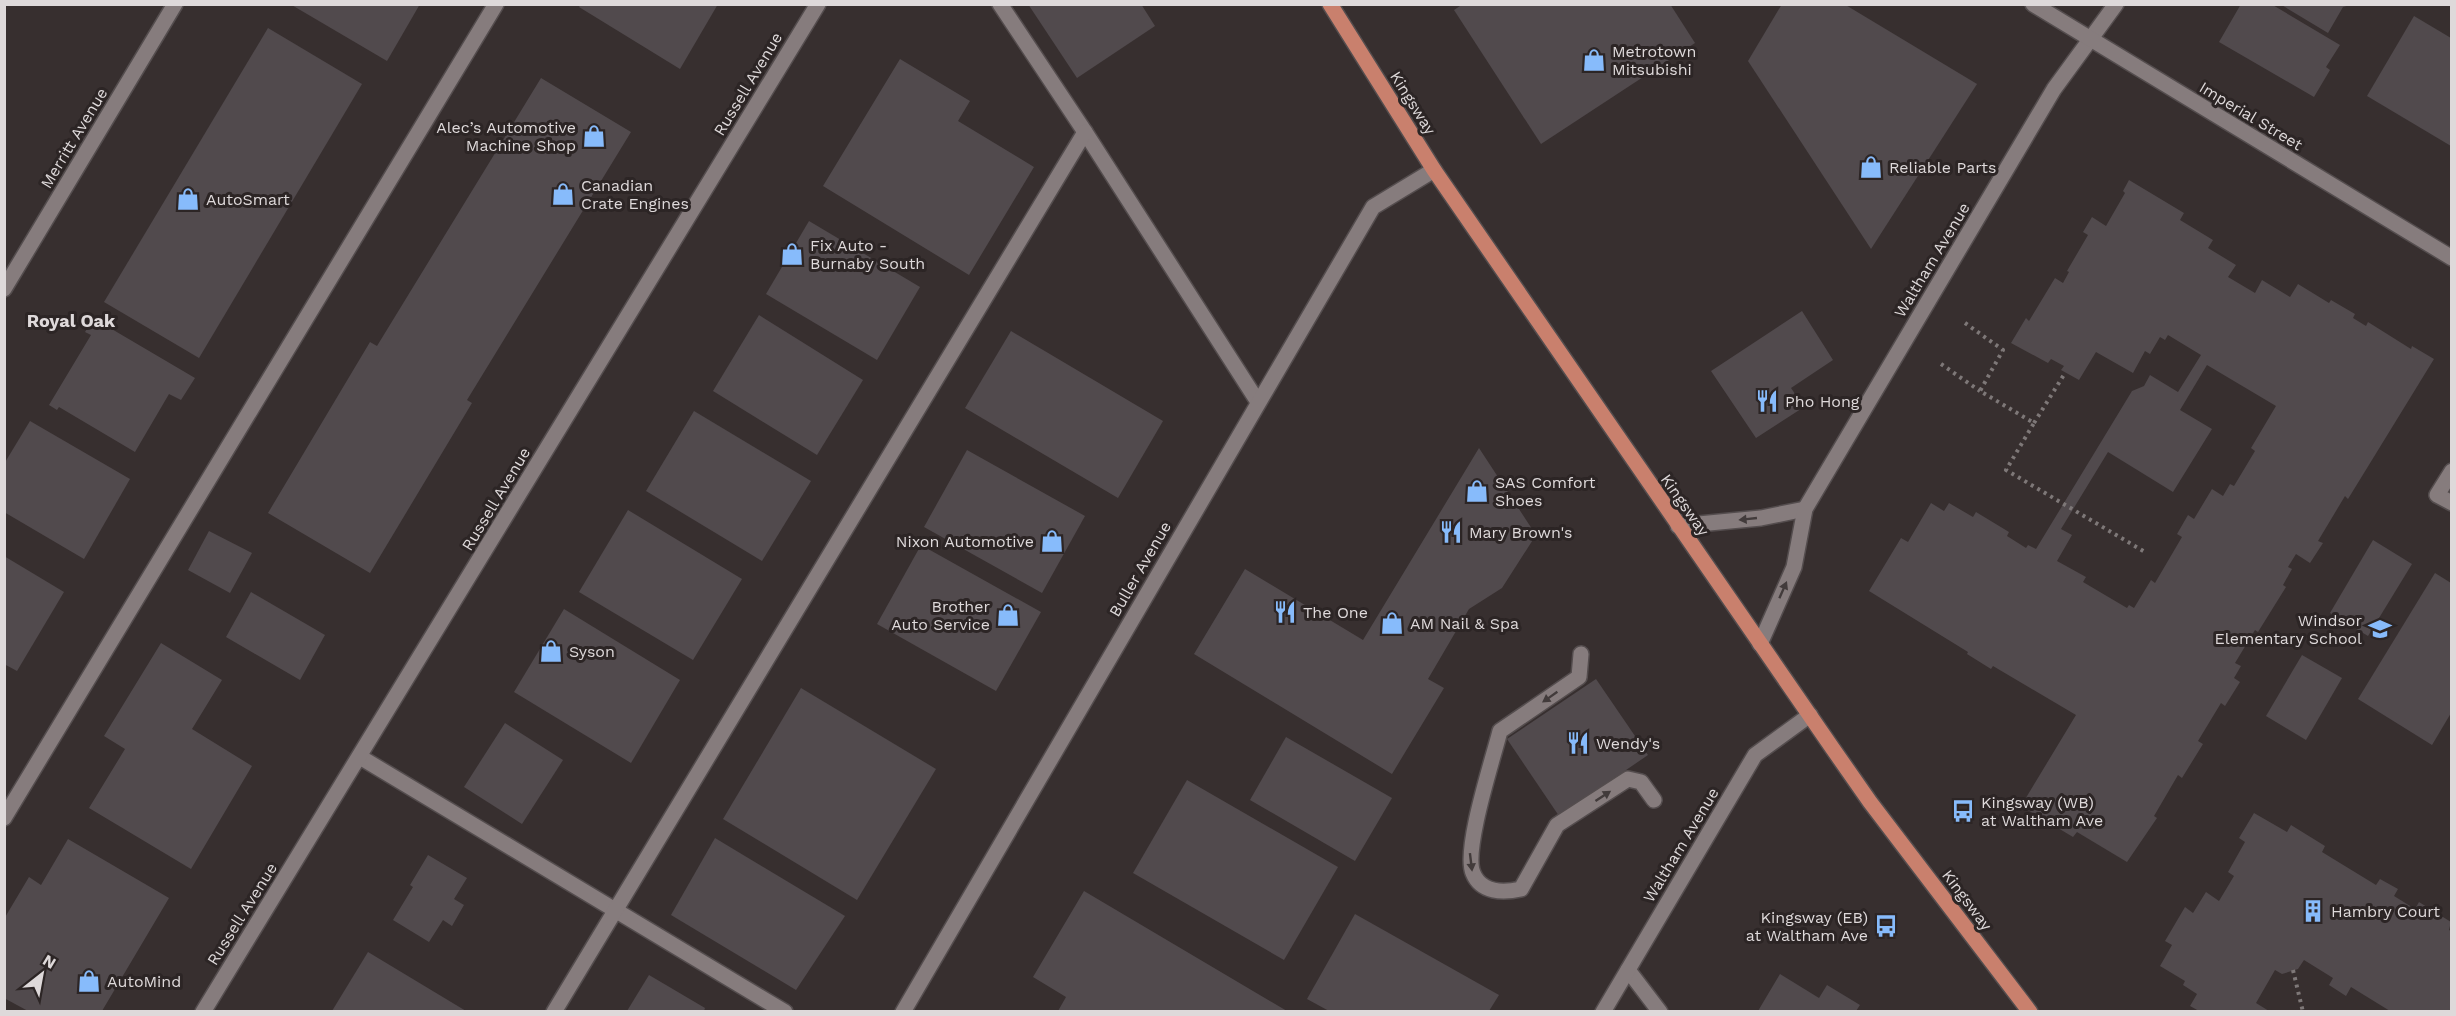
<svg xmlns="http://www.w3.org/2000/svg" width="2456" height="1016" viewBox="0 0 2456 1016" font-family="'Work Sans',sans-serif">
<rect width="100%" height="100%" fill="#372f2f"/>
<g fill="#514a4d" fill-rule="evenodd">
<polygon points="290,4 420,4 387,61"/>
<polygon points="581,4 718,4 680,69 579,7"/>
<polygon points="1028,4 1141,4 1155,26 1077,78"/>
<polygon points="1463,4 1670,4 1695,43 1541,144 1454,10"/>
<polygon points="1782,4 1844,4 1977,84 1871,249 1748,61"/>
<polygon points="2241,4 2271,4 2340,45 2326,67 2330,70 2314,97 2219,42"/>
<polygon points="2280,4 2350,4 2350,5 2343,7 2328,33"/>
<polygon points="2414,16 2451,38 2451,146 2367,96"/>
<polygon points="268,28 362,84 199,358 104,302"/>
<polygon points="900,59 970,101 958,121 1034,167 969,275 823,186"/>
<polygon points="541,78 631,132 467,400 472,403 370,573 268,513 370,342 377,346"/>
<path d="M2129 180 2184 213 2180 220 2213 240 2208 248 2236 265 2228 277 2255 293 2262 280 2290 297 2298 284 2329 303 2331 300 2355 314 2353 318 2366 326 2368 322 2411 349 2412 346 2434 359 2348 499 2345 496 2318 541 2323 543 2310 563 2296 554 2288 567 2292 569 2283 585 2286 587 2258 632 2255 630 2235 663 2241 666 2234 678 2240 682 2225 706 2221 703 2198 741 2203 744 2182 778 2178 775 2154 816 2157 818 2127 862 2077 832 2073 837 2021 806 2076 715 1993 666 1991 669 1967 654 1968 652 1869 591 1901 538 1908 542 1931 503 1944 511 1949 503 1973 517 1976 512 2009 532 2007 536 2026 548 2028 545 2036 549 2132 391 2144 386 2150 375 2178 392 2201 355 2168 335 2165 340 2160 337 2150 354 2145 351 2133 373 2096 352 2079 380 2061 370 2064 366 2051 359 2048 363 2011 343 2026 318 2029 321 2055 278 2063 283 2069 272 2067 271 2088 235 2083 232 2092 217 2106 226 2125 193 2123 191ZM2207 365 2276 406 2251 448 2255 451 2234 486 2230 484 2223 496 2212 489 2194 519 2188 515 2177 534 2182 537 2155 583 2151 580 2134 608 2129 605 2127 608 2083 582 2086 577 2057 561 2072 535 2061 529 2108 452 2173 492 2212 429 2180 410Z"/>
<polygon points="809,221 920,287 877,360 766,294"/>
<polygon points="1802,311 1833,360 1791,388 1804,407 1756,438 1711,371"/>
<polygon points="759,315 863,380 817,455 713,391"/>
<polygon points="93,318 195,378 181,400 169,394 135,452 59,407 57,410 49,405 91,335 85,332"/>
<polygon points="1011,331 1163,421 1118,498 965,408"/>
<polygon points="694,411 811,481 762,561 646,491"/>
<polygon points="30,421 130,479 84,559 4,512 4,464"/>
<polygon points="1479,448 1536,535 1502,588 1469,609 1428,679 1444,688 1392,774 1194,654 1245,569 1363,640"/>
<polygon points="967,450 1085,516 1042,593 924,527"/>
<polygon points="628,510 742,579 693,660 579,592"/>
<polygon points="209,531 252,553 230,593 188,570"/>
<polygon points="2373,540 2412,564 2368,636 2330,613"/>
<polygon points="921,545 1041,612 996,691 877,624"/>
<polygon points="4,556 64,592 17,671 4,664"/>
<polygon points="2435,573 2451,583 2451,713 2432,745 2358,699"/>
<polygon points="251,592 325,635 300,680 226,637"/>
<polygon points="564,609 680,680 631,763 514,692"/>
<polygon points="161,643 222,680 192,729 252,766 191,869 89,808 125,749 104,736"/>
<polygon points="2302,655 2342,678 2306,740 2266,716"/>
<polygon points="1596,679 1648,755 1559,816 1507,739"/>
<polygon points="801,688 936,769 857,900 723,819"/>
<polygon points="505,723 563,760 522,824 464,787"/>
<polygon points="1286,737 1392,798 1355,861 1250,800"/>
<polygon points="1187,780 1338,867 1284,960 1133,873"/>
<polygon points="2254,813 2287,832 2291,825 2325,846 2322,852 2376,885 2380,879 2398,889 2394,896 2415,909 2419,902 2451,922 2449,930 2451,931 2451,1011 2390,1011 2351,987 2346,996 2329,985 2333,978 2304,960 2298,969 2282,974 2275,970 2256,1003 2269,1011 2199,1011 2190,1006 2197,994 2183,985 2185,981 2160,966 2172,945 2165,941 2185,907 2193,913 2206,892 2219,901 2234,876 2228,872 2245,842 2239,838"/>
<polygon points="715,838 845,916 796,990 671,915"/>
<polygon points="68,839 169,898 102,1011 28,1011 4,998 4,919 29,877 41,885"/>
<polygon points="428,855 467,878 454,899 464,905 452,926 443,920 429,942 393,920 413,887 410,885"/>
<polygon points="1084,891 1287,1011 1058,1011 1066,997 1033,977"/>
<polygon points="1355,914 1499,995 1489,1011 1329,1011 1307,999"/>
<polygon points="368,952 466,1011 332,1011"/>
<polygon points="1780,974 1819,998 1827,985 1860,1005 1856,1011 1758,1011"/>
<polygon points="649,975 705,1008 704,1011 627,1011"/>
</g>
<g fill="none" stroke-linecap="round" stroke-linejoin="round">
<g stroke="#544d4e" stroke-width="18">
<g id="service">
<polyline points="1000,4 1085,132 1258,402"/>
<polyline points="2452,471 2437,495 2452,503"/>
<path d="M1581 654 1579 677 1500 731C1493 759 1463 850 1473 873 1481 893 1503 893 1521 889L1557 825 1628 779 1641 782 1654 800"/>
<polyline points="360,757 785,1012"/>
<polyline points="4,818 496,4"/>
<polyline points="1628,970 1660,1012"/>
<polyline points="554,1012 1085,132"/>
</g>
</g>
<g stroke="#544d4e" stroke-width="18">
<g id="minor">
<polyline points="4,289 175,4"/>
<polyline points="1678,526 1761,518 1805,509"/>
<polyline points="1760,644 1794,567 1805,509 2054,89 2116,4"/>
<polyline points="203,1012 818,4"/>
<polyline points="903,1012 1373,207 1434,170"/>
<polyline points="1603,1012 1755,755 1810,715"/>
</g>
</g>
<g stroke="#544d4e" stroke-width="18">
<polyline id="tertiary" points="2033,4 2452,258"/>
</g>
<g stroke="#544d4e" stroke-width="18">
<polyline id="primary" points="1330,4 1434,170 1833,749 1870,802 2030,1012"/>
</g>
<g stroke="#7e7878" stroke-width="4" stroke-dasharray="3 4.5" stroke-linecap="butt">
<polyline points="1965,323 2003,350 1980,391 2034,423 2006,470 2145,552"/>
<polyline points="1941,364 1980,391"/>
<polyline points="2034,423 2065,373"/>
<polyline points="2293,970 2303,1012"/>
</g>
<use href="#service" stroke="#867c7d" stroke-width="15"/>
<use href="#minor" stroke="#867c7d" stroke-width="15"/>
<use href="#tertiary" stroke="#867c7d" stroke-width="15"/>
<use href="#primary" stroke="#c9806d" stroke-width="15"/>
</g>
<defs><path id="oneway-solid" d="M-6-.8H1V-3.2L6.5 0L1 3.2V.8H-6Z" transform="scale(1.5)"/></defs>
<g fill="#423b3b">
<use href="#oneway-solid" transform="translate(1748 519) rotate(174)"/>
<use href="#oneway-solid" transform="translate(1783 590) rotate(-66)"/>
<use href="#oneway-solid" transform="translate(1550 697) rotate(145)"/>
<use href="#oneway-solid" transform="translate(1603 796) rotate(-33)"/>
<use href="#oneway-solid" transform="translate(1471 862) rotate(83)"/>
</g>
<defs>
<g id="shop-bare" transform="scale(1.8)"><path d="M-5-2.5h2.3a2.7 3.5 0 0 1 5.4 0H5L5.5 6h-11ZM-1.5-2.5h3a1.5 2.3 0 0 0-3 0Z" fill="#87bbfb" stroke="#2c2525" stroke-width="2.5" paint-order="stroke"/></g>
<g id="restaurant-bare" transform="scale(1.8)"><path d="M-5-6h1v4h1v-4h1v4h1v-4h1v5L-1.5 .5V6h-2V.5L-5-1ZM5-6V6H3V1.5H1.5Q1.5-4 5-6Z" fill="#87bbfb" stroke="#2c2525" stroke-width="2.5" paint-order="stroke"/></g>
<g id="school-bare" transform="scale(1.8)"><path d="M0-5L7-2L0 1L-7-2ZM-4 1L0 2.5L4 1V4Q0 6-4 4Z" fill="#87bbfb" stroke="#2c2525" stroke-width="2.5" paint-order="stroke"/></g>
<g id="bus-bare" transform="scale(1.8)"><path d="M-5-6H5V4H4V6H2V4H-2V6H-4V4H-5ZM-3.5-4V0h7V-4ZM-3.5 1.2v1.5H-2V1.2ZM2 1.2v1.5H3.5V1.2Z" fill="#87bbfb" stroke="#2c2525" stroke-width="2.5" paint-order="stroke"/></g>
<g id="building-bare" transform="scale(1.8)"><path d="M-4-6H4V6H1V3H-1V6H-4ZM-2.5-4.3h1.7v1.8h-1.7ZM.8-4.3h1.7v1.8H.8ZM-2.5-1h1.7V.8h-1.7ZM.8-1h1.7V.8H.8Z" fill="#87bbfb" stroke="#2c2525" stroke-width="2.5" paint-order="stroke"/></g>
</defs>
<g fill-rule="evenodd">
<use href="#shop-bare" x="1594" y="60"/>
<use href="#shop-bare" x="594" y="136"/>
<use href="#shop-bare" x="1871" y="167"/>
<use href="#shop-bare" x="563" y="194"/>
<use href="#shop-bare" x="188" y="199"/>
<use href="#shop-bare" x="792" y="254"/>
<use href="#restaurant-bare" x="1767" y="401"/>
<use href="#shop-bare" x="1477" y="491"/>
<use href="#restaurant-bare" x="1451" y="532"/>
<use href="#shop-bare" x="1052" y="541"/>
<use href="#restaurant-bare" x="1285" y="612"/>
<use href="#shop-bare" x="1008" y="615"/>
<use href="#shop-bare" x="1392" y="623"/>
<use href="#school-bare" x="2380" y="629"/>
<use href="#shop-bare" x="551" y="651"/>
<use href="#restaurant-bare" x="1578" y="743"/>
<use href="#bus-bare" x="1963" y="811"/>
<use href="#building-bare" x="2313" y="911"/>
<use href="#bus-bare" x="1886" y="926"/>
<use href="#shop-bare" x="89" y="981"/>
</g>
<g text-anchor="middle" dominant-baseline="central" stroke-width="6" stroke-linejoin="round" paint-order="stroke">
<g font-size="16" fill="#ded9da" stroke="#2c2525" text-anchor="start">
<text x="1612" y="51">Metrotown<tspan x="1612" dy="18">Mitsubishi</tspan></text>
<text x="576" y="127" text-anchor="end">Alec’s Automotive<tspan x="576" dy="18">Machine Shop</tspan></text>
<text x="1889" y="167">Reliable Parts</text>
<text x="581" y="185">Canadian<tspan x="581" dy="18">Crate Engines</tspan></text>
<text x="206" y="199">AutoSmart</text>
<text x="810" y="245">Fix Auto -<tspan x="810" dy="18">Burnaby South</tspan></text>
<text x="1785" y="401">Pho Hong</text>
<text x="1495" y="482">SAS Comfort<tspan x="1495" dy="18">Shoes</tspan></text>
<text x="1469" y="532">Mary Brown's</text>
<text x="1034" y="541" text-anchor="end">Nixon Automotive</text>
<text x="990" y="606" text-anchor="end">Brother<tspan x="990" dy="18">Auto Service</tspan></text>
<text x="1303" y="612">The One</text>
<text x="2362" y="620" text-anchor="end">Windsor<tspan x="2362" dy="18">Elementary School</tspan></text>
<text x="1410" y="623">AM Nail &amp; Spa</text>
<text x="569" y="651">Syson</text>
<text x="1596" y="743">Wendy's</text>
<text x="1981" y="802">Kingsway (WB)<tspan x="1981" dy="18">at Waltham Ave</tspan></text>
<text x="2331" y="911">Hambry Court</text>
<text x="1868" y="917" text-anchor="end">Kingsway (EB)<tspan x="1868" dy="18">at Waltham Ave</tspan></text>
<text x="107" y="981">AutoMind</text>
</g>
<g font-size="16" fill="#ded9da" stroke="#2c2525">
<text transform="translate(748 84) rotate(-59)">Russell Avenue</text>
<text transform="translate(1413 103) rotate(58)">Kingsway</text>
<text transform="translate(2251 116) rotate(31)">Imperial Street</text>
<text transform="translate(74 138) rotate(-59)">Merritt Avenue</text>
<text transform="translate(1932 260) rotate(-59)">Waltham Avenue</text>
<text transform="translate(496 499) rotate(-59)">Russell Avenue</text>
<text transform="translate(1685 505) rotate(55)">Kingsway</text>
<text transform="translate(1140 569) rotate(-60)">Buller Avenue</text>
<text transform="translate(1681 845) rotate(-59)">Waltham Avenue</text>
<text transform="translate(1967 900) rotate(53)">Kingsway</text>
<text transform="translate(242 914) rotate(-58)">Russell Avenue</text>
</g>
<g font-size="18" font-weight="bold" fill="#ded9da" stroke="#2c2525">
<text x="71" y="320">Royal Oak</text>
</g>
</g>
<rect width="2456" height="1016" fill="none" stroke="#ded9da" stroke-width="12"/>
<g transform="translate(42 974) rotate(31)" stroke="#2c2525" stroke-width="4.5" paint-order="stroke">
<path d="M0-4.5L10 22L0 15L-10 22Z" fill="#ded9da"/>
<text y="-9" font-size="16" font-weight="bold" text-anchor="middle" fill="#ded9da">N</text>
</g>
</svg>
